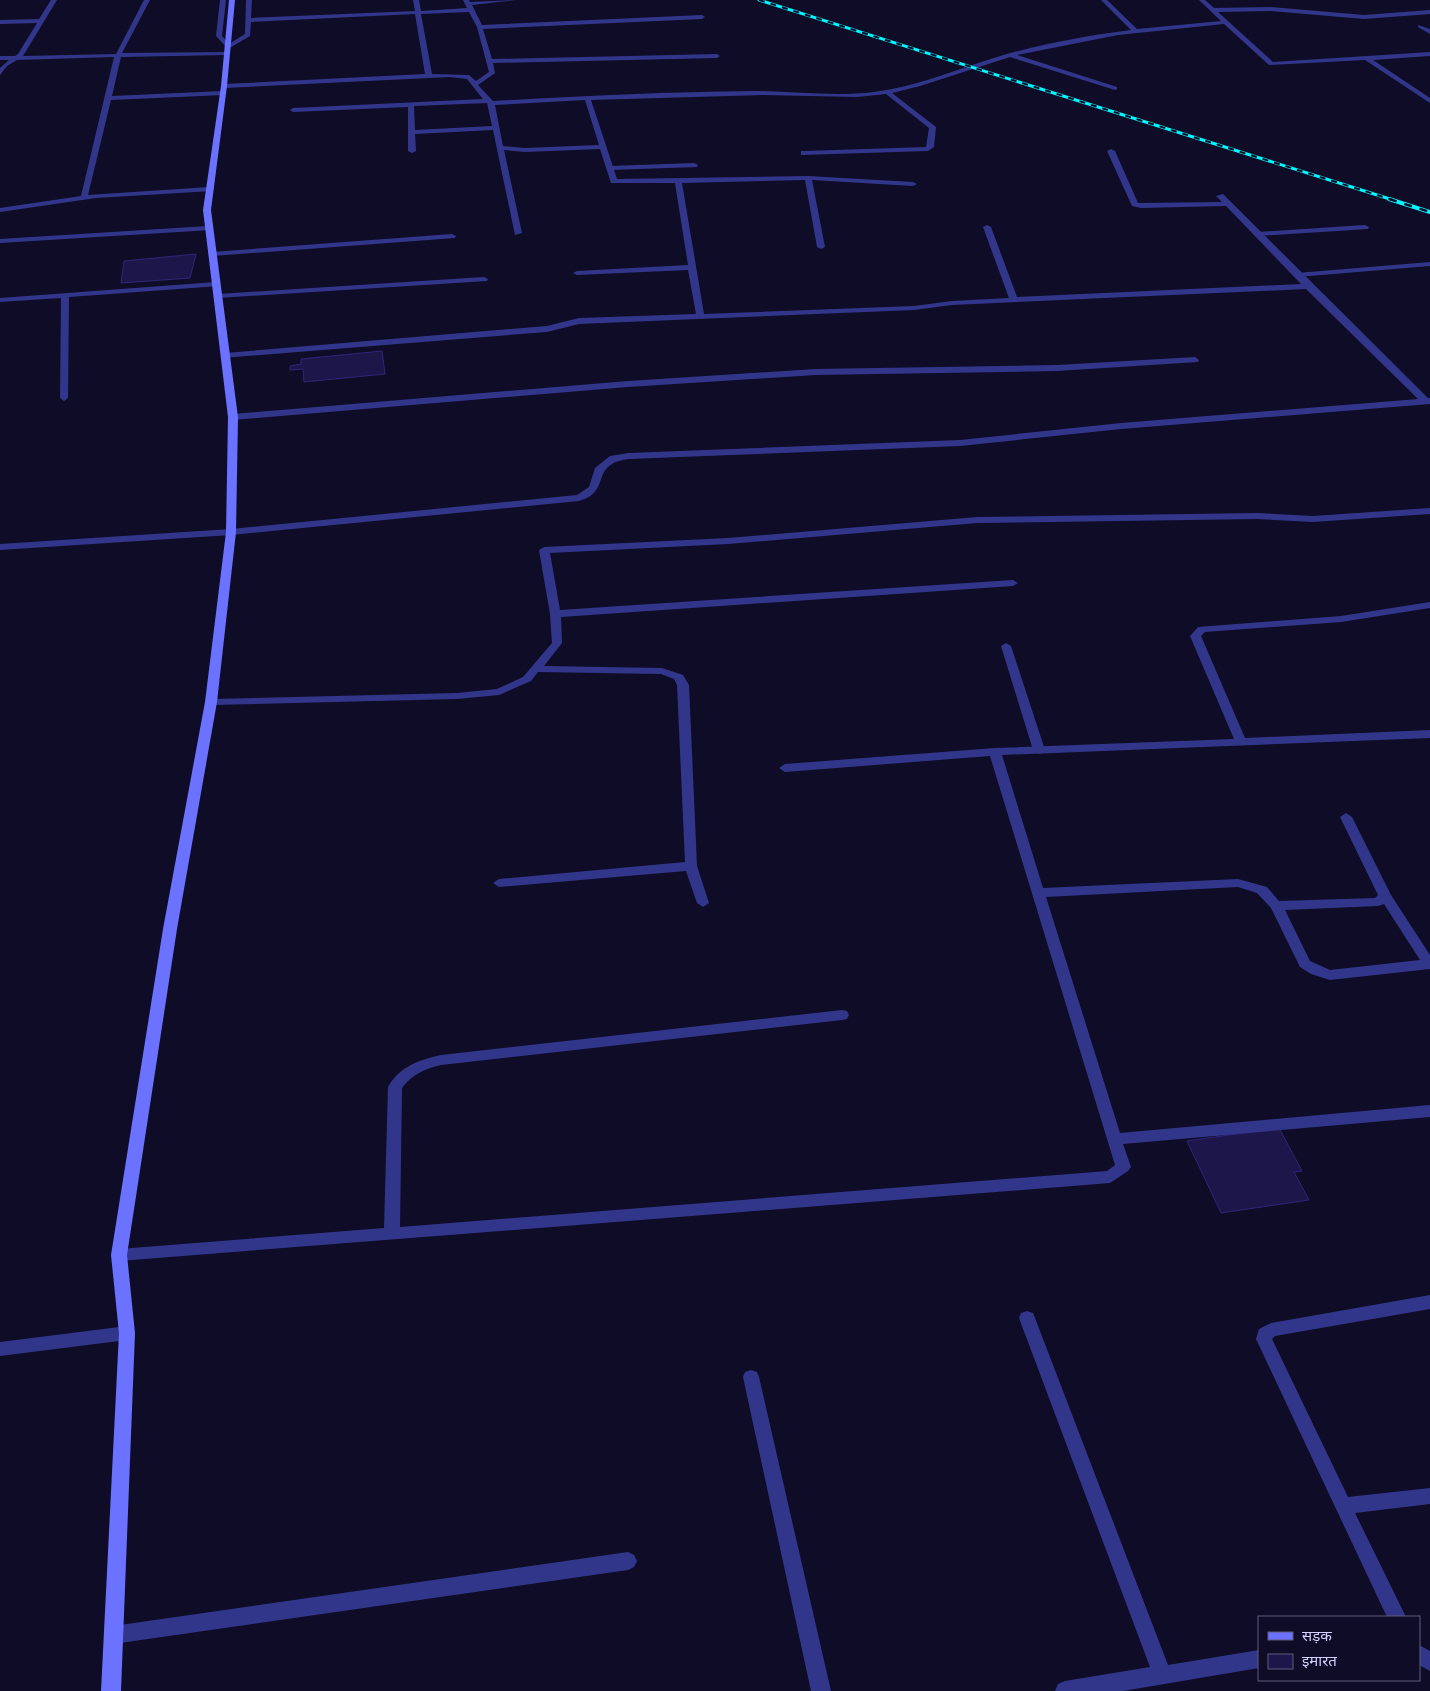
<svg xmlns="http://www.w3.org/2000/svg" width="1430" height="1691" viewBox="0 0 1430 1691" font-family="Overpass,'Noto Sans Devanagari',sans-serif">
<rect width="100%" height="100%" fill="#0f0c27"/>
<g fill="#1d164a" stroke="#302679">
<polygon points="196,254 190,278 121,283 124,261"/>
<polygon points="382,351 385,374 304,382 303,369 290,370 290,366 301,364 301,359"/>
<polygon points="1279,1128 1302,1171 1294,1172 1309,1200 1221,1213 1187,1141"/>
</g>
<g fill="none" stroke-linecap="round" stroke-linejoin="round">
<g fill="#32368b" fill-rule="evenodd">
<polygon points="694,163 698,165 697,167 610,170 606,168 610,166"/>
<polygon points="1365,225 1369,227 1368,229 1257,236 1253,234 1257,232"/>
<polygon points="452,234 456,236 455,238 212,256 208,254 212,252"/>
<polygon points="1430,262 1430,266 1297,277 1293,275 1297,273"/>
<polygon points="484,277 488,279 487,281 218,298 214,296 218,294"/>
<polygon points="1006,643 1011,646 1045,750 1043,753 1039,754 1033,750 1001,646"/>
</g>
<g fill="#32368b" fill-rule="evenodd">
<polygon points="51,0 57,0 23,56 116,54 144,0 150,0 122,53 229,52 227,55 121,57 112,96 223,91 226,93 223,95 111,100 88,195 209,187 212,187 212,191 96,198 0,212 0,208 81,196 114,57 17,60 7,66 0,75 0,68 9,60 0,60 0,56 15,56 18,54 37,23 0,24 0,20 39,19"/>
<path d="M220 0H226L222 36 229 44 245 34 246 0H252L251 18 415 11 413 0H419L421 11 467 8 463 0H469L470 2 516 0 472 5 482 25 702 15 705 17 702 19 483 29 492 59 717 54 720 56 717 58 493 63 495 73 478 85 493 101C580 96 665 92 753 91 793 91 834 97 874 92 916 87 954 70 994 58 1039 44 1085 36 1131 30L1101 0H1107L1137 29 1221 21 1199 0H1205L1214 8 1271 7 1364 15 1430 10V14L1364 19 1271 11 1218 12 1273 62 1430 52V56L1373 60 1430 98V103L1365 60 1269 65 1224 24 1118 35 1017 55 1117 87V89L1115 90 1010 57 920 86 892 93 936 127 934 147 928 151 801 155V151H804L926 147 929 128 886 94 857 97 763 95 591 100 617 179 808 176 913 182 917 184 913 186 812 180 825 247 821 249 817 247 805 180 682 183 704 314 914 306 952 301 1009 298 983 227 987 225 991 227 1017 297 1301 284 1226 206 1141 208 1132 206 1107 151 1111 149 1115 151 1138 203 1222 202 1216 196 1223 194 1428 398H1430V404L1121 429 960 446 629 459C588 464 613 492 579 501L231 535 0 550V544L231 529 577 495 589 487 595 468 610 456 629 453 960 440 1121 423 1418 399 1306 289 952 305 914 310 579 324 547 332 222 358V354L225 353 547 326 579 318 696 314 688 270 577 275 573 273 577 271 688 265 675 183H611L600 149 525 152 504 150 522 233 515 235 493 130 415 134 416 151 412 153 408 151V107L293 112 290 110 293 108 483 99 467 79 450 77 224 88 221 86 224 84 425 74 415 14 251 22 250 36 228 49 216 36ZM469 12 477 27 489 72 476 81 469 75 432 74 421 14ZM585 100 599 145 525 148 503 146 495 105ZM487 103 492 126 415 130 414 106Z"/>
<polygon points="1418,25 1430,29 1430,34 1418,27"/>
<polygon points="208,226 212,228 211,230 0,243 0,239"/>
<polygon points="216,282 220,284 219,286 69,297 68,398 64,401 60,398 61,298 0,302 0,298"/>
<polygon points="1195,357 1199,360 1198,362 1057,371 815,375 628,387 233,420 228,417 233,414 628,381 815,369 1057,365"/>
<polygon points="1430,508 1430,514 1313,522 1258,519 977,523 728,544 550,553 560,610 1013,580 1018,583 1013,586 561,617 562,643 544,666 662,668 683,675 689,685 697,866 709,903 703,907 697,903 686,871 499,887 493,883 499,879 685,862 677,685 674,679 661,674 538,672 531,681 499,695 457,699 211,705 205,702 211,699 457,693 497,689 523,677 552,643 550,614 539,550 544,547 728,538 977,517 1258,513 1313,516"/>
<path d="M1430 602V608L1341 622 1205 632 1201 636 1245 738 1430 730V738L1002 755 1043 888 1238 879 1267 887 1279 901 1375 898 1378 895 1340 817 1346 813 1352 817 1391 895 1430 955V969L1330 980 1311 974 1300 967 1271 908 1257 893 1238 887 1046 897 1120 1133 1430 1105V1117L1123 1144 1131 1167 1128 1171 1110 1183 119 1261 113 1260 111 1255 113 1250 119 1249 384 1228 388 1087C400 1066 419 1060 441 1055L842 1010 847 1011 849 1015 847 1019 842 1020 441 1065C425 1069 412 1074 402 1088L400 1227 1107 1171 1115 1165 990 756 785 772 779 768 785 764 995 748 1234 739 1190 636 1198 627 1341 616ZM1384 904 1420 960 1330 970 1310 961 1285 910 1378 906Z"/>
<polygon points="1430,1295 1430,1309 1275,1336 1272,1339 1348,1497 1430,1488 1430,1504 1355,1513 1406,1617 1387,1617 1256,1339 1259,1329 1271,1323"/>
<polygon points="1027,1311 1033,1313 1035,1318 1168,1665 1259,1650 1259,1668 1123,1691 1055,1691 1058,1684 1065,1681 1150,1667 1019,1318 1021,1313"/>
<polygon points="127,1326 133,1328 135,1333 133,1338 127,1340 0,1356 0,1342"/>
<polygon points="751,1370 757,1372 759,1377 831,1691 811,1691 743,1377 745,1372"/>
<polygon points="628,1552 634,1555 637,1561 634,1567 628,1570 113,1644 106,1641 104,1635 106,1629 113,1626"/>
<polygon points="1419,1645 1430,1651 1430,1671 1419,1665"/>
</g>
<polygon fill="#6a72ff" fill-rule="evenodd" points="229,0 235,0 227,86 211,210 238,417 236,532 217,702 177,929 127,1255 135,1333 121,1691 101,1691 119,1333 111,1255 163,929 205,702 226,532 228,417 203,210 221,86"/>
<g stroke="#00f8fe" stroke-width="3">
<polyline id="rail-far1" points="759,0 1393,200"/>
</g>
<g stroke="#00f8fe" stroke-width="4">
<polyline id="rail" points="1389,199 1430,212"/>
</g>
<use href="#rail-far1" stroke="#0f0c27" stroke-width="2" stroke-dasharray="6" stroke-linecap="butt"/>
<use href="#rail" stroke="#0f0c27" stroke-width="2.5" stroke-dasharray="8" stroke-linecap="butt"/>
</g>
<rect x="1258" y="1616" width="162" height="65" fill="#0f0c27" stroke="#5e5c7d"/>
<rect x="1268" y="1632" width="25" height="8" fill="#6a72ff" stroke="#5e5c7d"/>
<text x="1302" y="1641" font-size="15" fill="#d4d3ff">सड़क</text>
<rect x="1268" y="1654" width="25" height="15" fill="#1d164a" stroke="#5e5c7d"/>
<text x="1302" y="1666" font-size="15" fill="#d4d3ff">इमारत</text>
</svg>
